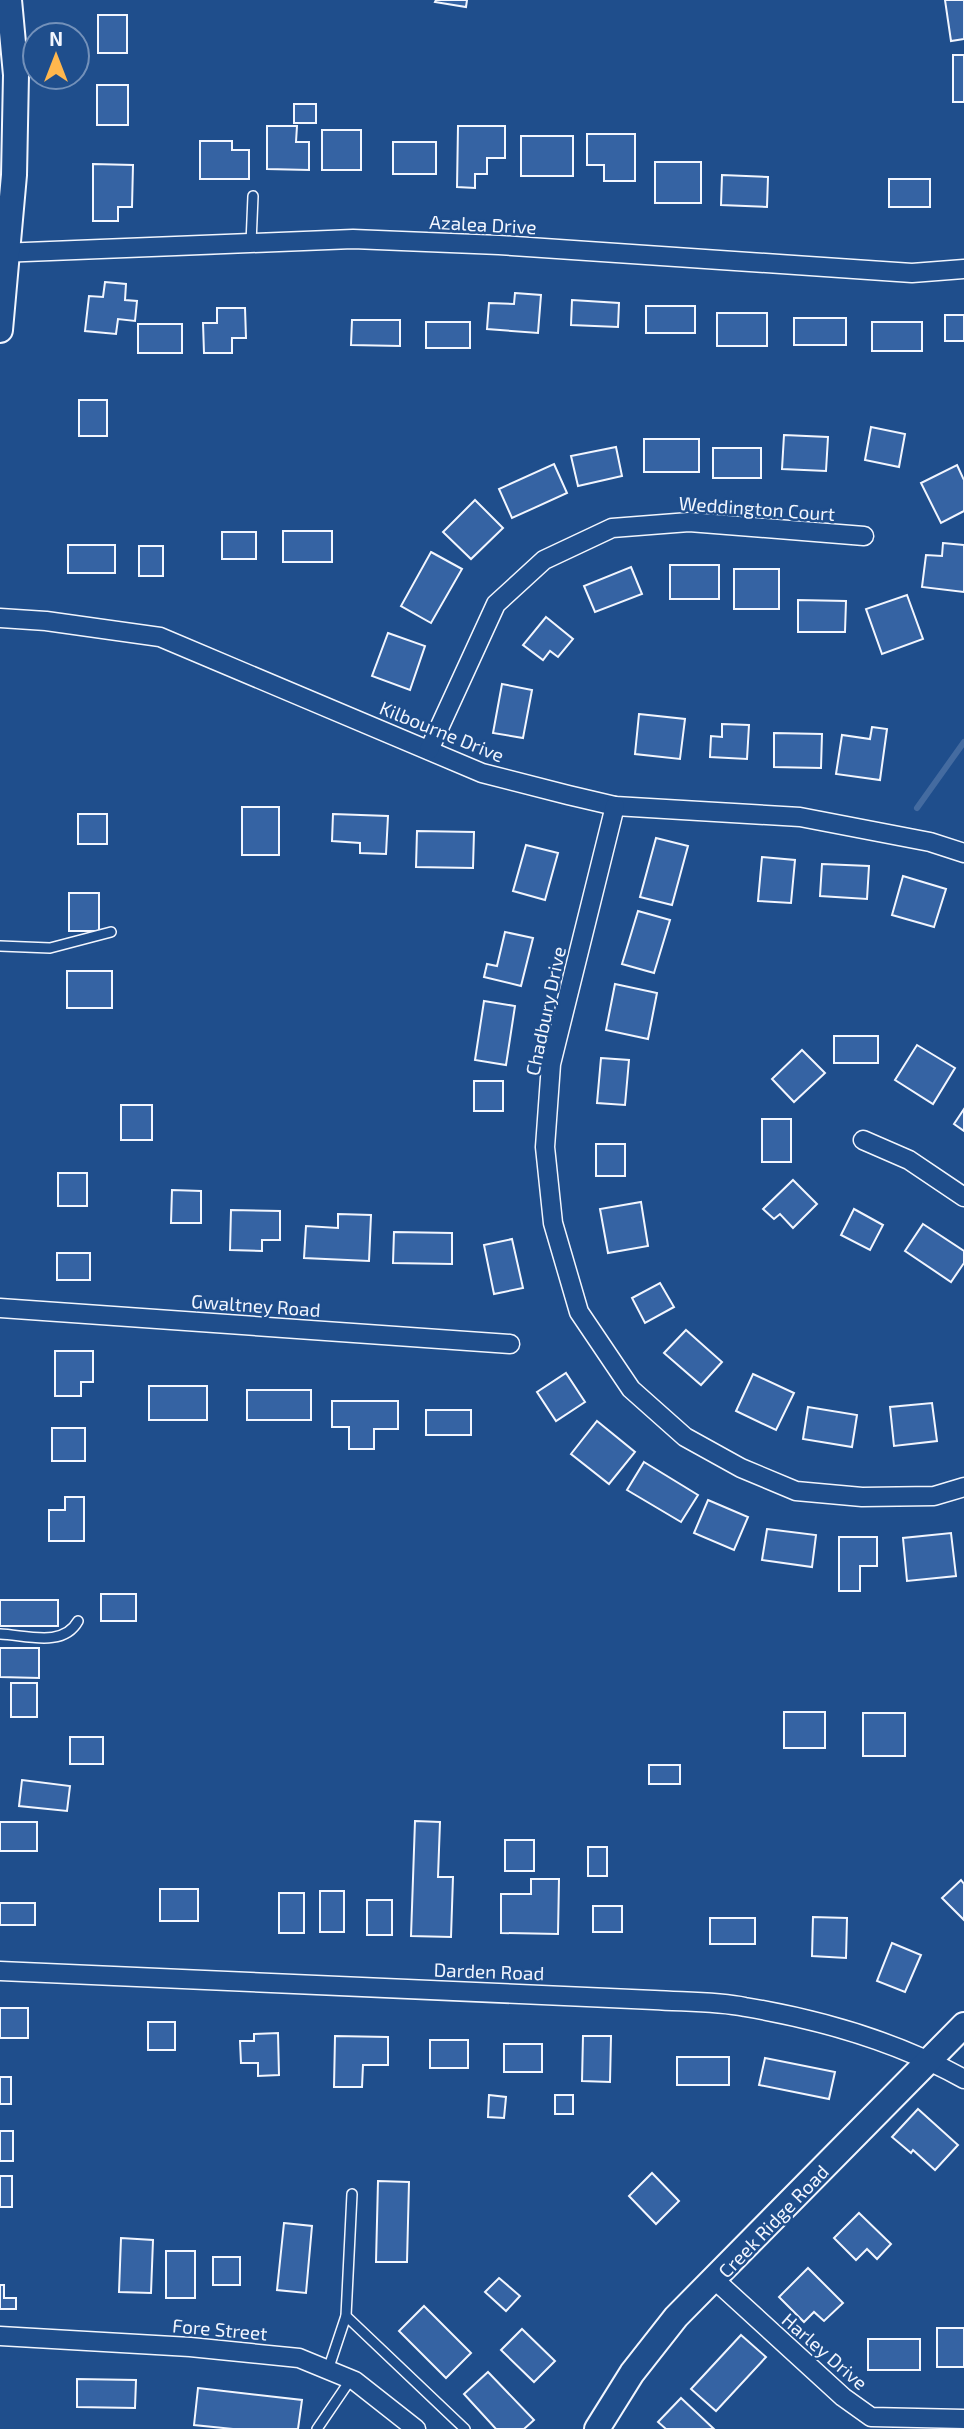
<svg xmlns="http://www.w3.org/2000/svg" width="964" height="2429" viewBox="0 0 964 2429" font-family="'Exo 2',sans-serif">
<rect width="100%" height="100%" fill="#1f4e8c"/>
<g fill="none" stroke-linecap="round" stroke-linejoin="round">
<polyline stroke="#446ba0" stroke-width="6" points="917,808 964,742"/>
</g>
<g fill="#3563a3" stroke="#f2f6ff" stroke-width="2">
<polygon points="436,0 467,0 466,7 435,2"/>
<polygon points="945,0 964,0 964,39 951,41"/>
<rect x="98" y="15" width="29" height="38"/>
<rect x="953" y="55" width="11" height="47"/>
<rect x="97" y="85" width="31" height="40"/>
<rect x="294" y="104" width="22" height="19"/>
<polygon points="267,126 297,126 296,142 309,142 309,170 267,169"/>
<polygon points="458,126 505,126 505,158 487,158 487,174 475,174 475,188 457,187"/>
<rect x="322" y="130" width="39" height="40"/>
<polygon points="587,134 635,134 635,181 604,181 604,165 587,165"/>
<rect x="521" y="136" width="52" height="40"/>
<polygon points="200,141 232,141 232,150 249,150 249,179 200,179"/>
<rect x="393" y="142" width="43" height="32"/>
<rect x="655" y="162" width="46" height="41"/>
<polygon points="93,164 133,165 132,207 118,207 118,221 93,221"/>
<polygon points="722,175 768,177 767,207 721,205"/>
<rect x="889" y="179" width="41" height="28"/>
<polygon points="105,282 126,284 125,300 137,301 135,321 118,319 116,334 85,331 89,296 103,297"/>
<polygon points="515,293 541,295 538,333 487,329 489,303 514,304"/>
<polygon points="572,300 619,303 618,327 571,325"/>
<rect x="646" y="306" width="49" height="27"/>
<polygon points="217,308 245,308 246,338 232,338 232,353 204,353 203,323 217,323"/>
<rect x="717" y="313" width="50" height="33"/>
<rect x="945" y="315" width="19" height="26"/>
<rect x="794" y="318" width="52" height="27"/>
<polygon points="352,320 400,320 400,346 351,345"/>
<rect x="426" y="322" width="44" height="26"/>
<rect x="872" y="322" width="50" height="29"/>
<rect x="138" y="324" width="44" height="29"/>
<rect x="79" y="400" width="28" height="36"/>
<polygon points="871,427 905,434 899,467 865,460"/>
<polygon points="784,435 828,437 826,471 782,469"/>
<rect x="644" y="439" width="55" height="33"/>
<polygon points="616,447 622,476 578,486 571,456"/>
<rect x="713" y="448" width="48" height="30"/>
<polygon points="554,464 567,493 512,518 499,489"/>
<polygon points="957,465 964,480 964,511 941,523 921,483"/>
<polygon points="475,500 503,528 471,559 443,532"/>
<rect x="283" y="531" width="49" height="31"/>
<rect x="222" y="532" width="34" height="27"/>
<polygon points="943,543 964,545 964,592 922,587 926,555 942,556"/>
<rect x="68" y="545" width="47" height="28"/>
<rect x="139" y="546" width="24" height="30"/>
<polygon points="431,552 462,569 431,623 401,606"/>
<rect x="670" y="565" width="49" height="34"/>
<polygon points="631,567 642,594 595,612 584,586"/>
<rect x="734" y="569" width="45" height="40"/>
<polygon points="907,595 923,639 882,654 866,609"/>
<polygon points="798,600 846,601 845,632 798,632"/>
<polygon points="546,617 573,639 558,657 550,651 543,660 523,645"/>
<polygon points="388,633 425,646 410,690 372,676"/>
<polygon points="502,684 532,690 523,738 493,733"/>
<polygon points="639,714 685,719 680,759 635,754"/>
<polygon points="722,724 749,725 747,759 710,757 711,736 722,737"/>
<polygon points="872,727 887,729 880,780 836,774 842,735 870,739"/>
<polygon points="774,733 822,734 821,768 774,767"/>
<rect x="242" y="807" width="37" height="48"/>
<rect x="78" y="814" width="29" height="30"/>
<polygon points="333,814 388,816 386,854 360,853 360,843 332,841"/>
<polygon points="417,831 474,832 473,868 416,867"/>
<polygon points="656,838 688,846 672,905 640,897"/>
<polygon points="526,845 558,853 545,900 513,891"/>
<polygon points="762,857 795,860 791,903 758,901"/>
<polygon points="822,864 869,866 867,899 820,896"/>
<polygon points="903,876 946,889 934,927 892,915"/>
<rect x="69" y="893" width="30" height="38"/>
<polygon points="638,911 670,920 654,973 622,964"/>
<polygon points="505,932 533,938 521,986 484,977 487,964 497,966"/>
<rect x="67" y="971" width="45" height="37"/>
<polygon points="615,984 657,993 648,1039 606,1030"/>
<polygon points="484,1001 515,1006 506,1065 475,1060"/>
<rect x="834" y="1036" width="44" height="27"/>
<polygon points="917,1045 955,1068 933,1104 895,1080"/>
<polygon points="802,1050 825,1073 794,1102 772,1079"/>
<polygon points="601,1058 629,1060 625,1105 597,1103"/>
<rect x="474" y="1081" width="29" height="30"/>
<rect x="121" y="1105" width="31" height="35"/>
<polygon points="964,1109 964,1131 954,1124"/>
<rect x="762" y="1119" width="29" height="43"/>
<rect x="596" y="1144" width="29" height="32"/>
<rect x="58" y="1173" width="29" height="33"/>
<polygon points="793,1180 817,1204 793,1228 780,1214 774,1219 763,1209"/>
<polygon points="172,1190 201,1191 201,1223 171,1223"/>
<polygon points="641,1202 648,1246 608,1253 600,1209"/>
<polygon points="854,1209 883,1225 870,1250 841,1235"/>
<polygon points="231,1210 280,1211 280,1240 262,1240 262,1251 230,1250"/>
<polygon points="338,1214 371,1215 369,1261 304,1258 306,1226 338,1228"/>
<polygon points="923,1224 964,1251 964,1263 951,1282 905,1251"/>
<polygon points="394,1232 452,1233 452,1264 393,1263"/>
<polygon points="512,1239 523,1288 494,1294 484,1245"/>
<rect x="57" y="1253" width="33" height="27"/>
<polygon points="660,1283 674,1307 645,1323 632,1298"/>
<polygon points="686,1330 722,1362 701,1385 664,1353"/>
<polygon points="55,1351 93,1351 93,1382 81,1382 81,1396 55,1396"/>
<polygon points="566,1373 585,1402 556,1421 537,1392"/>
<polygon points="753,1374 794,1393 776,1430 736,1411"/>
<rect x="149" y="1386" width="58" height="34"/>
<rect x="247" y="1390" width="64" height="30"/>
<polygon points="332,1401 398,1401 398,1429 374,1429 374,1449 349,1449 349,1427 332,1427"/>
<polygon points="932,1403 937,1441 894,1446 890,1407"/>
<polygon points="808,1407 857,1415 852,1447 803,1439"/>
<rect x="426" y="1410" width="45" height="25"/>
<polygon points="597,1421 635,1452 609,1484 571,1454"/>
<rect x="52" y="1428" width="33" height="33"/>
<polygon points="644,1462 698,1495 681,1522 627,1490"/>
<polygon points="65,1497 84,1497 84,1541 49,1541 49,1510 65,1510"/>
<polygon points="708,1500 748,1517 734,1550 694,1533"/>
<polygon points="767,1529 816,1535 812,1567 762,1560"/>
<polygon points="951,1533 956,1576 907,1581 903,1538"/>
<polygon points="839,1537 877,1537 877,1566 860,1566 860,1591 839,1591"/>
<rect x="101" y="1594" width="35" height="27"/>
<rect x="0" y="1600" width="58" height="26"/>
<polygon points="0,1648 39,1648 39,1678 0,1677"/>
<rect x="11" y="1683" width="26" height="34"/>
<rect x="784" y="1712" width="41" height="36"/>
<rect x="863" y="1713" width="42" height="43"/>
<rect x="70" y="1737" width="33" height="27"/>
<rect x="649" y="1765" width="31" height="19"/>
<polygon points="22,1780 70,1786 67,1811 19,1806"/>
<polygon points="415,1821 440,1822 438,1877 453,1877 451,1937 411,1936"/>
<rect x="0" y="1822" width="37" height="29"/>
<rect x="505" y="1840" width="29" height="31"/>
<rect x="588" y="1847" width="19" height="29"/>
<polygon points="531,1879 559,1879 558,1934 501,1933 501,1894 531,1894"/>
<polygon points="961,1880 964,1884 964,1920 942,1898"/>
<rect x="160" y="1889" width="38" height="32"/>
<rect x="320" y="1891" width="24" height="41"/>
<rect x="279" y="1893" width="25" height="40"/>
<rect x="367" y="1900" width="25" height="35"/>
<rect x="0" y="1903" width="35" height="22"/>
<rect x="593" y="1906" width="29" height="26"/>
<polygon points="813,1917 847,1918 846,1958 812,1956"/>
<rect x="710" y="1918" width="45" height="26"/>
<polygon points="892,1943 921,1955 905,1992 877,1981"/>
<rect x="0" y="2008" width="28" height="30"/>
<rect x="148" y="2022" width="27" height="28"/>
<polygon points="278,2033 279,2075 258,2076 258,2063 241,2063 240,2041 254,2041 254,2034"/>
<polygon points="335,2036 388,2037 388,2065 363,2065 362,2087 334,2087"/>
<polygon points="583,2036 611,2036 610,2082 582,2081"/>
<rect x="430" y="2040" width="38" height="28"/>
<rect x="504" y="2044" width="38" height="28"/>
<rect x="677" y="2057" width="52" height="28"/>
<polygon points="765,2058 835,2072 829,2099 759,2085"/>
<rect x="0" y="2077" width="11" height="27"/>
<polygon points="489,2095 506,2097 504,2118 488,2117"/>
<rect x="555" y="2095" width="18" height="19"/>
<polygon points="918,2109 958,2145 935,2170 913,2150 911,2153 892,2137"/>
<rect x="0" y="2131" width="13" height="30"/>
<polygon points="652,2173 679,2201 656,2224 629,2196"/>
<rect x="0" y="2176" width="12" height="31"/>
<polygon points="378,2181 409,2182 407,2262 376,2262"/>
<polygon points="859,2213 891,2244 877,2259 867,2249 856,2260 834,2238"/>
<polygon points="284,2223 312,2226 306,2293 277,2290"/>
<polygon points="121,2238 153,2240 151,2293 119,2292"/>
<rect x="166" y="2251" width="29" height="47"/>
<rect x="213" y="2257" width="27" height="28"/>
<polygon points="808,2268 843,2303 824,2321 814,2312 804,2322 779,2297"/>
<polygon points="499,2278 520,2296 506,2311 485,2292"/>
<polygon points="0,2285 4,2285 4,2298 16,2298 16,2309 0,2309"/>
<polygon points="424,2306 471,2353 446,2378 399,2331"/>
<rect x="937" y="2328" width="27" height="39"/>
<polygon points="522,2329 555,2361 534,2382 501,2350"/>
<polygon points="741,2335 766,2357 716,2411 691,2389"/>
<rect x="868" y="2339" width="52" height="31"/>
<polygon points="488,2372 534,2420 524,2429 496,2429 464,2394"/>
<polygon points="77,2379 136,2380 135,2408 77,2407"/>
<polygon points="198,2388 302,2400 298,2429 233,2429 194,2425"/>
<polygon points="681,2398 714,2429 666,2429 658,2422"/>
</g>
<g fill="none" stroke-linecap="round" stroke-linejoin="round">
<g stroke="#f2f6ff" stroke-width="12">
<g id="lane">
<polyline points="251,243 253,196"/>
<polyline points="0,946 50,948 111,932"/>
<path d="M0 1634C26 1635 63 1648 78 1621"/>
<polyline points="346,2316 465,2429"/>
<polyline points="328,2370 346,2316 352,2194"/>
<polyline points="317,2429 351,2379"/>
</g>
</g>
<g stroke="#f2f6ff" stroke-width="21">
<g id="street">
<polyline points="0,253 353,239 499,245 912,273 964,269"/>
<polyline points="0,618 46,621 160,637 482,773 568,795 615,806 800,817 930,842 964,853"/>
<polyline points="429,750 496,604 544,560 612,528 689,522 864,536"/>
<polyline points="615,806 551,1064 545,1147 553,1223 579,1312 631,1389 685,1437 741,1468 796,1491 862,1497 934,1496 964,1487"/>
<polyline points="863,1140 909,1160 964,1197"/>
<polyline points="0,1308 510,1344"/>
<path d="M0 1971 654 2000C684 2002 716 2001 745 2007 822 2020 896 2041 964 2079"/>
<polyline points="715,2280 843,2397 871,2417 964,2419"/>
<polyline points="0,2336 190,2347 299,2358 355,2381 416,2429"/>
</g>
</g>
<g stroke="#f2f6ff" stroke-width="28">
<g id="secondary">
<polyline points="0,330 14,175 16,75 9,0"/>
<polyline points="597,2429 632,2373 676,2317 964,2025"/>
</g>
</g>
<use href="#lane" stroke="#1f4e8c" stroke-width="9"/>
<use href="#street" stroke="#1f4e8c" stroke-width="18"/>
<use href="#secondary" stroke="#1f4e8c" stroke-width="24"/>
</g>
<g text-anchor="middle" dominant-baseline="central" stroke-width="5" stroke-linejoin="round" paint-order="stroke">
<g font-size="19" fill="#f2f6ff" stroke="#1f4e8c">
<text transform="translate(483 224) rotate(3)">Azalea Drive</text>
<text transform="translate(757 508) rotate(4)">Weddington Court</text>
<text transform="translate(442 731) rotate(22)">Kilbourne Drive</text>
<text transform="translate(545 1011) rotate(-78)">Chadbury Drive</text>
<text transform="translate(256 1305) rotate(4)">Gwaltney Road</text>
<text transform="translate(489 1971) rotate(2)">Darden Road</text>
<text transform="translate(773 2221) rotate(-46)">Creek Ridge Road</text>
<text transform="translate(220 2329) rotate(5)">Fore Street</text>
<text transform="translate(825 2351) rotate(41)">Harley Drive</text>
</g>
</g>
<g transform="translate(56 56)"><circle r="33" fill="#1f4e8c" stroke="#7391ba" stroke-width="2"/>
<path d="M0-5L12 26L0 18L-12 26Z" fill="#ffb74d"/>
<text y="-10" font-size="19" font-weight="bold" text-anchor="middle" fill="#f2f6ff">N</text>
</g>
</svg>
